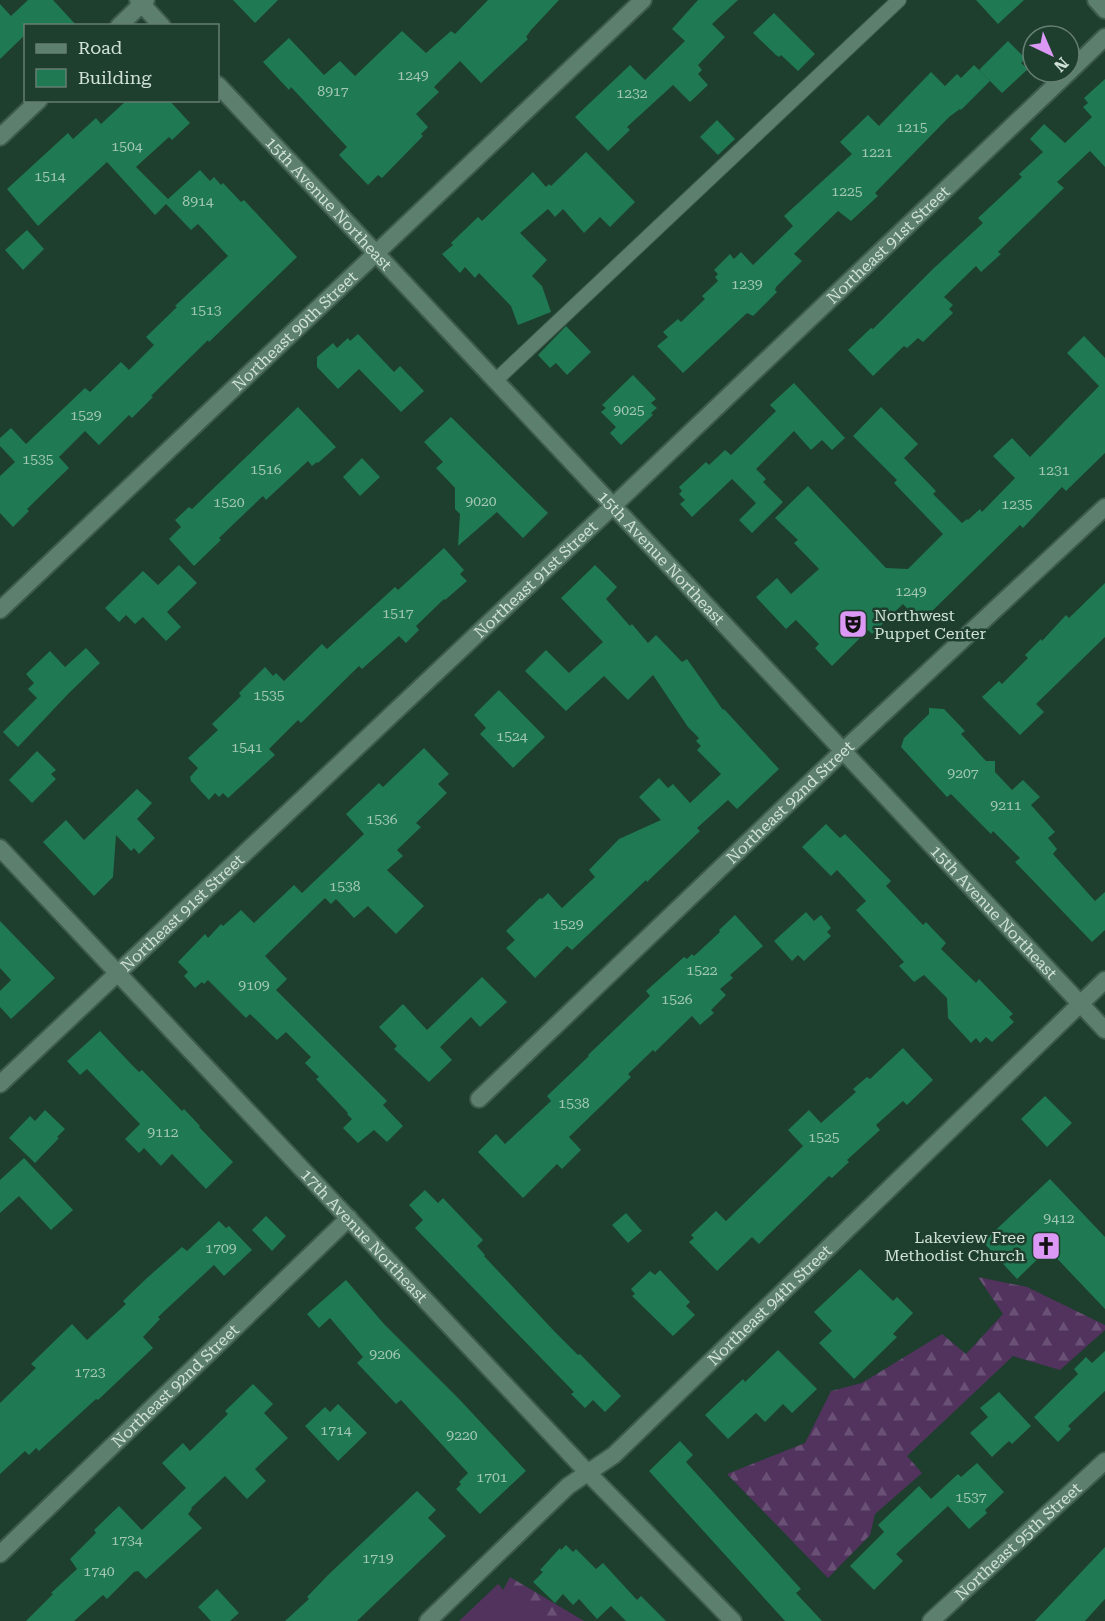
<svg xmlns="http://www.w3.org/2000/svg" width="1105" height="1621" viewBox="0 0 1105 1621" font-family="'Roboto Serif',serif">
<defs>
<pattern id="forest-firs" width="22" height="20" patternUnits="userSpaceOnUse" patternTransform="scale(1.5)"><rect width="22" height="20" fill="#51335d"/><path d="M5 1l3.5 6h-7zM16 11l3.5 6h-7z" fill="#695074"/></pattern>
</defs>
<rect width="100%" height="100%" fill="#1e3e2e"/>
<g fill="url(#forest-firs)">
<polygon points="978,1277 1027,1287 1105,1325 1105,1330 1060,1370 1013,1356 907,1456 922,1473 875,1514 870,1535 828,1578 727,1474 805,1443 831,1391 862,1383 942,1334 966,1354 1003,1314"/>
<polygon points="510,1577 584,1621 487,1621"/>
</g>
<polygon fill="#51335d" points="498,1584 533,1621 459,1621"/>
<g fill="#1f7953">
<polygon points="28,0 53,0 77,26 26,26 26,34 0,59 0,4 11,16"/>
<polygon points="233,0 278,0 255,23"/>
<polygon points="488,0 559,0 531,30 526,37 528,39 481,83 460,61 434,87 439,92 416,114 428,127 421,134 423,136 382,178 378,175 368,185 339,155 347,147 291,87 289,90 263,62 289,38 324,75 340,61 355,76 402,31 426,53 451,31 455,34"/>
<polygon points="698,0 738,0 712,24 725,37 698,65 702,70 698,74 708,85 690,102 673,85 627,127 630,130 608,151 575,117 630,65 645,80 685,41 672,29"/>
<polygon points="976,0 1024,0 998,24"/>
<polygon points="774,13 815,54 798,71 781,55 779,57 776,55 753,33"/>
<polygon points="1008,41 1026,59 1021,63 1028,69 1002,93 979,70"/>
<polygon points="974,65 990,81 961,110 960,109 949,117 875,193 878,196 851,221 838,211 794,254 802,261 776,287 775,290 777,292 753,316 747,313 683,373 657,346 668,337 663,332 678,319 681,322 705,299 702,296 718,281 715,277 718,274 714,270 730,254 734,259 741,252 753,265 793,226 784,216 852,154 840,142 868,115 879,126 931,72 945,86 957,74 961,78"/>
<polygon points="1105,79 1105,167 1090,151 1057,182 1064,188 998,252 1001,254 981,272 976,266 944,297 953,305 949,309 953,313 923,342 918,338 907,348 904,346 873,376 848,350 871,328 873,329 934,268 983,223 978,218 1022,177 1019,174 1043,152 1030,139 1044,124 1065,143 1092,117 1083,107 1088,103 1084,98"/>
<polygon points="127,100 169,100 190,123 172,140 169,137 136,167 168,199 200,170 210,181 214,177 221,185 223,183 241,202 244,200 297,257 209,342 208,340 151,396 153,397 132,418 129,415 99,445 85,431 59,457 69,468 27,509 29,511 13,527 0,513 0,476 15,462 0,446 0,438 11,428 26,444 85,388 90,392 121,362 129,370 154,345 146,337 177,307 175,306 228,256 198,224 191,230 166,204 155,215 107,162 38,226 7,189 68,133 73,139 96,118 101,124"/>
<polygon points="717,120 735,139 718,155 700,137"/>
<polygon points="586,152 635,202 610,227 600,217 584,233 563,209 555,217 548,209 520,233 547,260 532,276 542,286 551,312 518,325 511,306 479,273 475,278 465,267 460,273 442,254 453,245 451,243 478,217 482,221 533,172 546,187 549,184 551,186"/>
<polygon points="27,230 44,249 23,270 5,250"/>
<polygon points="566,326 591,352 567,375 556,363 550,368 538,355"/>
<polygon points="358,334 394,372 400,366 424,391 401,412 359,369 338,389 317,367 317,357 333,343 337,348 348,338 350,341"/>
<polygon points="1084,336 1105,358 1105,453 1066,491 1062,487 1023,528 1020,525 926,617 919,621 903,604 872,634 868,630 832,666 815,648 819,644 796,620 786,629 756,597 777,578 791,594 819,569 794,543 798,540 775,518 808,486 886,568 908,569 943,534 894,483 897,480 853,436 881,407 918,444 904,458 936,491 933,494 962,523 967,519 968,520 980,509 982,512 1015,478 993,456 1012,438 1030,457 1099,386 1067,353"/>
<polygon points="633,375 656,399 651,403 657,408 651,413 653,415 621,445 610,433 616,427 601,412 606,408 602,405"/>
<polygon points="794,383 845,438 832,450 822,440 811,450 794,431 756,469 766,479 763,482 783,502 752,533 739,520 756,503 732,479 692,517 680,504 685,500 679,494 682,491 679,487 706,462 709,465 725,450 731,455 776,411 770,405"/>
<polygon points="298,407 336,447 318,463 317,462 312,466 308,461 266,500 263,496 219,538 221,540 194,566 169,539 181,527 175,520 189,507 192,509"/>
<polygon points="451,417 548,513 523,538 497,512 458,546 460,514 455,509 455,488 436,468 443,462 424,442"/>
<polygon points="362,458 380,477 360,496 343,477"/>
<polygon points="444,548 464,570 460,574 467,581 445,600 444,599 416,626 419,630 406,643 399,636 362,669 359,666 301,723 298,720 269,749 275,755 228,798 223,793 219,797 215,793 209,800 191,781 190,777 198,768 188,758 218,730 212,724 241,696 239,693 265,667 273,676 276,673 284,681 322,644 327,649 395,587 398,590"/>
<polygon points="179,565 197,583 167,612 181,627 166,641 143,617 135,624 126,615 119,622 105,608 143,571 158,585"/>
<polygon points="595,565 617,587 606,599 630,626 632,624 648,643 656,635 682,662 687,659 723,710 724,709 779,769 737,809 728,800 697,828 700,831 647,882 646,880 572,950 567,946 535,978 506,948 515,940 506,931 540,898 542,899 548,893 562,908 595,877 589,870 619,839 661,820 639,797 659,778 668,788 673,784 690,803 721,774 697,750 701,746 696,741 699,738 688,727 653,675 628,700 604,676 566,711 525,671 546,650 569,673 603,642 561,598"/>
<polygon points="1105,583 1105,637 1036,704 1044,712 1020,735 982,697 999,681 1002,684 1028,658 1025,655 1041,639 1042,641 1066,615 1069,618"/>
<polygon points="86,648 100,663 68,694 18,747 3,732 37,698 28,689 34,683 26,674 50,651 65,667"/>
<polygon points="499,690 545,737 513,768 480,734 486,728 474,715"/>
<polygon points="929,708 944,709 965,731 961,734 986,761 995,761 995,772 1012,790 1023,780 1040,797 1031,805 1055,832 1048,838 1057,849 1053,854 1095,901 1105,892 1105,930 1092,942 1015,862 1020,858 993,831 991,834 951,794 947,797 901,747 904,738 929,714"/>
<polygon points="424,748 449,774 438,784 447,793 416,823 421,827 397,850 403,856 387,870 424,906 396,934 368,906 354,918 336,899 331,904 325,898 265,956 287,979 276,990 387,1101 383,1105 403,1126 387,1142 374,1130 358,1143 343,1128 352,1119 347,1114 348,1113 316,1079 319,1077 305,1063 311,1057 286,1032 277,1040 250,1014 246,1018 208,980 204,984 202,982 195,988 184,976 188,972 178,962 205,934 208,938 221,924 223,926 241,910 254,923 294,885 302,893 364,834 346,814 379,783 383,787"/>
<polygon points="37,751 56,770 51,774 56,779 32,803 9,780"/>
<polygon points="137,789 152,803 137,819 155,838 139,854 134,848 131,851 116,835 113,877 94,896 43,842 66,820 84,840"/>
<polygon points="826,824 840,838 845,834 891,881 886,886 923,925 926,922 946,943 941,949 976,983 979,979 1013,1014 1009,1017 1014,1022 992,1042 986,1037 980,1043 976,1038 971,1043 948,1018 947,998 924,975 914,982 899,966 904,962 856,910 866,901 837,870 831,876 802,847"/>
<polygon points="806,912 814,921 821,915 831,928 827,932 831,936 804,961 798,955 792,961 774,941"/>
<polygon points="735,915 763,946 730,975 733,978 720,989 726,995 711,1010 714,1013 700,1025 692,1016 655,1052 653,1050 628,1074 631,1077 569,1137 581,1150 562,1169 557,1164 523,1198 478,1152 496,1134 505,1144 551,1101 547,1096 589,1056 588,1055 650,996 646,991 684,957 687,959 692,954 694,956 720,932 719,930"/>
<polygon points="0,921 55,978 11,1019 0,1007 0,991 11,980 0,968"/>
<polygon points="482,977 507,1002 480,1027 471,1017 440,1047 452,1060 429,1082 394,1049 397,1046 379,1027 403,1004 427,1030"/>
<polygon points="100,1031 131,1064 139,1072 142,1070 182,1111 184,1109 200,1126 199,1127 233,1162 206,1189 172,1154 161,1166 144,1148 139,1153 125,1139 140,1124 87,1069 80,1075 67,1061"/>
<polygon points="903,1048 933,1080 907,1105 903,1101 876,1125 880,1130 847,1160 849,1162 832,1178 829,1176 759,1244 752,1237 717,1271 689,1242 694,1238 691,1235 716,1211 726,1221 803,1146 788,1130 809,1110 821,1123 856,1092 853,1089 867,1077 870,1079"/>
<polygon points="1045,1096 1072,1123 1047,1147 1021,1119"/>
<polygon points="45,1110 65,1129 57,1137 59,1138 35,1163 9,1138 30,1116 35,1121"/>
<polygon points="24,1158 73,1210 51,1230 19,1196 0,1213 0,1180"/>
<polygon points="1050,1179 1105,1237 1105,1309 1048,1249 1017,1279 983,1242"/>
<polygon points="425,1190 438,1203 443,1198 483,1240 477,1246 485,1255 484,1256 554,1331 578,1355 580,1354 621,1396 605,1412 593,1400 585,1408 571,1394 574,1392 415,1228 423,1220 409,1205"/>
<polygon points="626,1213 642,1231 628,1243 612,1225"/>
<polygon points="266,1216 286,1236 272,1251 252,1230"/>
<polygon points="219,1221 226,1228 229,1226 252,1250 224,1276 214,1265 158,1317 160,1319 143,1337 153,1348 98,1400 96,1399 39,1451 36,1448 29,1455 25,1451 0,1474 0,1403 36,1368 31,1364 72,1324 87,1340 126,1304 123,1301 147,1278 182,1247 187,1251"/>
<polygon points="860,1269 893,1301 897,1297 913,1313 893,1334 897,1337 854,1379 819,1343 832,1331 814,1312"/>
<polygon points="660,1270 690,1302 686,1306 695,1315 673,1336 632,1296 635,1294 631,1289 650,1271 655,1275"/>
<polygon points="346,1280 384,1324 460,1400 526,1471 480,1514 456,1489 461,1484 459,1482 468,1473 401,1400 396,1404 357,1363 363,1357 330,1318 319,1328 307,1314"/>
<polygon points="778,1350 817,1389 792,1413 783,1404 765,1422 756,1413 728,1439 705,1415 743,1379 745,1382"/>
<polygon points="1105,1351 1105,1391 1068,1426 1071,1429 1058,1442 1034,1417 1078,1374 1074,1369 1086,1357 1092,1363"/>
<polygon points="253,1384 273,1404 264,1413 288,1438 255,1469 266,1481 247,1499 225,1476 191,1508 192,1509 188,1514 202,1528 146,1579 138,1571 134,1572 107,1599 103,1595 74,1621 26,1621 53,1594 51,1593 77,1569 70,1559 96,1533 94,1530 119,1506 142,1530 186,1488 162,1463 183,1443 190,1451 228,1414 225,1411"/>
<polygon points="999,1392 1031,1426 1012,1444 1009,1441 992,1457 970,1433 988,1417 980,1408"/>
<polygon points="338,1404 367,1433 338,1461 305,1426 325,1407 330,1412"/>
<polygon points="680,1441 693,1455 686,1462 801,1589 796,1593 822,1621 785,1621 649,1471"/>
<polygon points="977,1463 1004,1492 985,1510 987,1513 969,1529 948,1506 896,1554 903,1561 874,1590 850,1566 884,1532 878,1525 919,1486 931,1499 958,1474 961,1477"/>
<polygon points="417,1491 436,1510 428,1518 446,1536 357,1621 285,1621 309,1599 307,1597 328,1575"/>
<polygon points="566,1545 573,1552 576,1549 596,1569 603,1563 637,1600 641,1596 666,1621 626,1621 611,1606 597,1619 579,1599 573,1605 563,1594 555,1603 533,1582 543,1572 540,1570 560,1548 561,1550"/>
<polygon points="1105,1547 1105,1599 1085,1621 1035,1621"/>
<polygon points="217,1589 239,1613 230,1621 211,1621 198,1607"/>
</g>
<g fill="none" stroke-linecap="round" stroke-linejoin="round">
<g stroke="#3d5a4c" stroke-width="16">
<polyline id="service" points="495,381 899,0"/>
</g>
<g stroke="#3d5a4c" stroke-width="20">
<g id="minor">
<polyline points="1096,0 1105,10"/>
<polyline points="119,26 146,0"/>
<polyline points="1069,72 1105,37"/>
<polyline points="0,137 39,100"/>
<path id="s1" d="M0 610 643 0"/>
<path id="s2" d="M0 848 588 1473 733 1621"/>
<path id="s3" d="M0 1084 613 506 1069 72"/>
<path id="s4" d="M479 1099 843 751 1105 507"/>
<path id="s5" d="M0 1554 349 1218"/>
<path id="s6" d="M428 1621 568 1486 614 1455 1105 980"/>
<path id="s7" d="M931 1621 1105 1461"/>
</g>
</g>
<g stroke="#3d5a4c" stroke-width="20">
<g id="tertiary">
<polyline points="138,0 162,26"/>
<path id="s8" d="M218 85 1105 1030"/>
</g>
</g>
<use href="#service" stroke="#5d7f6d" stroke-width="14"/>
<use href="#minor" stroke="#5d7f6d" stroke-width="16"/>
<use href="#tertiary" stroke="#5d7f6d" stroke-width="16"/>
</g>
<defs>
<g id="theatre-square" transform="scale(1.5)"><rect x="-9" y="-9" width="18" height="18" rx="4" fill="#db99f5" stroke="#1e3e2e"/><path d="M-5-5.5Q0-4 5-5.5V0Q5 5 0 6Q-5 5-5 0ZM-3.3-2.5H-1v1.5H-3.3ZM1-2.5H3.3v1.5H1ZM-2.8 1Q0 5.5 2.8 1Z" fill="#111"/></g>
<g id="church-square" transform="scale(1.5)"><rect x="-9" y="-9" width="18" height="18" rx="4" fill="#db99f5" stroke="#1e3e2e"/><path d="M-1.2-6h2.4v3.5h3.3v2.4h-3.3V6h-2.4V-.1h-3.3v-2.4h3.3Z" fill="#111"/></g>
</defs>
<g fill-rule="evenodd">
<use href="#theatre-square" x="853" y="624"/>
<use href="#church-square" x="1046" y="1246"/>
</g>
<g text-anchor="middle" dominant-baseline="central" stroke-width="5" stroke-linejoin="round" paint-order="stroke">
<g font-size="14" fill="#a3c7b6">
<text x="413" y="75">1249</text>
<text x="333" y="91">8917</text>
<text x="632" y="93">1232</text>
<text x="912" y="127">1215</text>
<text x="127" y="146">1504</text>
<text x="877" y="152">1221</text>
<text x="50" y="176">1514</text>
<text x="847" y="191">1225</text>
<text x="198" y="201">8914</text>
<text x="747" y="284">1239</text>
<text x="206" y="310">1513</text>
<text x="629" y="410">9025</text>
<text x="86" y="415">1529</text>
<text x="38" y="459">1535</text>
<text x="266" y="469">1516</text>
<text x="1054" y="470">1231</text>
<text x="481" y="501">9020</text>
<text x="229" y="502">1520</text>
<text x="1017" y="504">1235</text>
<text x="911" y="591">1249</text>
<text x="398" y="613">1517</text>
<text x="269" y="695">1535</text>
<text x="512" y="736">1524</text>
<text x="247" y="747">1541</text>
<text x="963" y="773">9207</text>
<text x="1006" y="805">9211</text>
<text x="382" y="819">1536</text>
<text x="345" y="886">1538</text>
<text x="568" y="924">1529</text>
<text x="702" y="970">1522</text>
<text x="254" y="985">9109</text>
<text x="677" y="999">1526</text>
<text x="574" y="1103">1538</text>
<text x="163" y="1132">9112</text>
<text x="824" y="1137">1525</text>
<text x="1059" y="1218">9412</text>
<text x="221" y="1248">1709</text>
<text x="385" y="1354">9206</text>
<text x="90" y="1372">1723</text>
<text x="336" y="1430">1714</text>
<text x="462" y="1435">9220</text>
<text x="492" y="1477">1701</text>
<text x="971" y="1497">1537</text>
<text x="127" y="1540">1734</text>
<text x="378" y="1558">1719</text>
<text x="99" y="1571">1740</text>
</g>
<g font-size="16" fill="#cfe1d7" stroke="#1e3e2e">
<text stroke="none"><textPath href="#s8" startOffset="162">15th Avenue Northeast</textPath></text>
<text stroke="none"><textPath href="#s3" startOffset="1222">Northeast 91st Street</textPath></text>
<text stroke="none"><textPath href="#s1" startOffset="406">Northeast 90th Street</textPath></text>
<text stroke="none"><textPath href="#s8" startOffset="648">15th Avenue Northeast</textPath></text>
<text stroke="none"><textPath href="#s3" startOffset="736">Northeast 91st Street</textPath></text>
<text stroke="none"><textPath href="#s4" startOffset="430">Northeast 92nd Street</textPath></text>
<text stroke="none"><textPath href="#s3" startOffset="250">Northeast 91st Street</textPath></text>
<text stroke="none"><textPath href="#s8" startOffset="1134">15th Avenue Northeast</textPath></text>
<text stroke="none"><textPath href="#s2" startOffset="532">17th Avenue Northeast</textPath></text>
<text stroke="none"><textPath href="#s6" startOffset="466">Northeast 94th Street</textPath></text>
<text stroke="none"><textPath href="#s5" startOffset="243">Northeast 92nd Street</textPath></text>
<text stroke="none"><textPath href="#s7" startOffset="118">Northeast 95th Street</textPath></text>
</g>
<g font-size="16" fill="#cfe1d7" stroke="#1e3e2e" text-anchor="start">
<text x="874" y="615">Northwest<tspan x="874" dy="18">Puppet Center</tspan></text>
<text x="1025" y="1237" text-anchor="end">Lakeview Free<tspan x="1025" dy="18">Methodist Church</tspan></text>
</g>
</g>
<rect x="24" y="24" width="195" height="78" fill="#1e3e2e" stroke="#657f72" stroke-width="1.5"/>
<rect x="36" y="44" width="30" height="9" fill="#5d7f6d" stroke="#657f72" stroke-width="1.5"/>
<text x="78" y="54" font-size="18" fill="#cfe1d7">Road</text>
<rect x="36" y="69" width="30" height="18" fill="#1f7953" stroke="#657f72" stroke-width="1.5"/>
<text x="78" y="84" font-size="18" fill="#cfe1d7">Building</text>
<g transform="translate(1051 54) rotate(136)"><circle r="28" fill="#1e3e2e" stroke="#657f72" stroke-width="1.5"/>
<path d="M0-4.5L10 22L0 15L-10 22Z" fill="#db99f5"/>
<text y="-9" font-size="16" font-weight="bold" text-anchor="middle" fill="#cfe1d7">N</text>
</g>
</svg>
